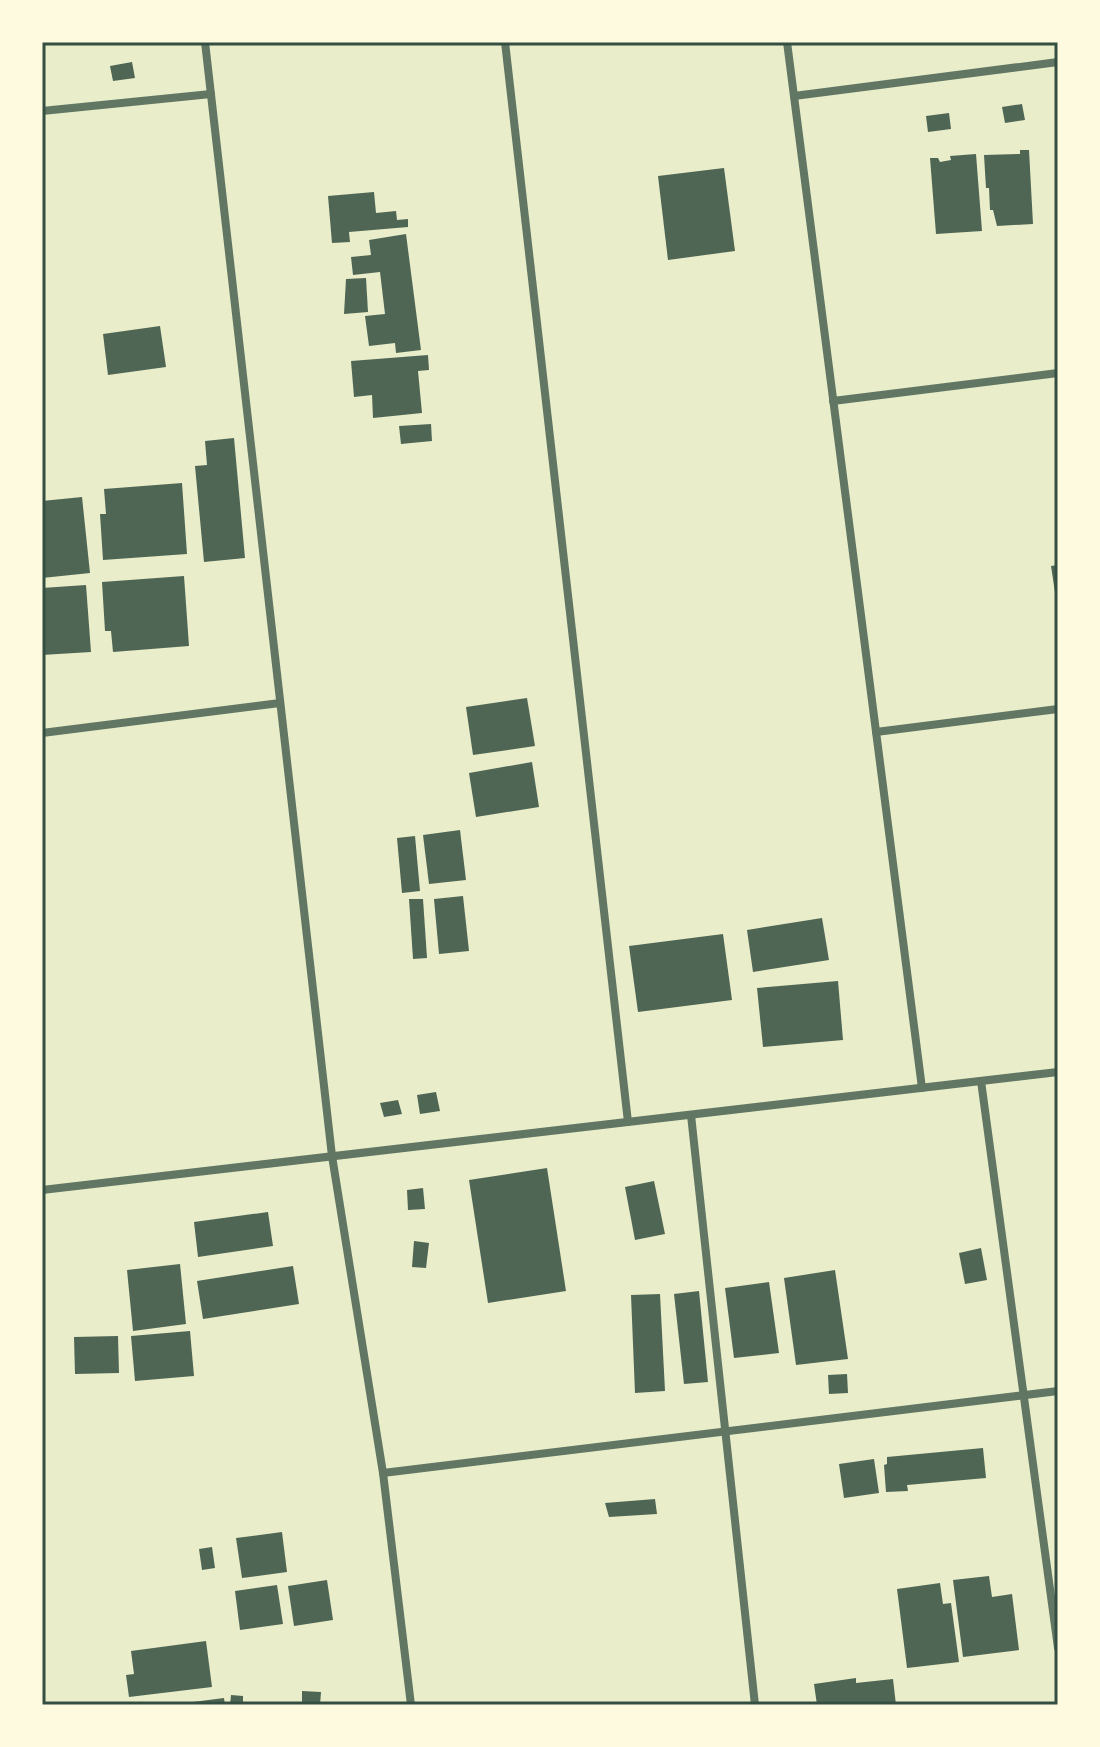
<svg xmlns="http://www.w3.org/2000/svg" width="1100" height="1747" viewBox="0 0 1100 1747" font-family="'Sofia Sans Condensed',sans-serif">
<rect width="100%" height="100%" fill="#e9edc9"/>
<g fill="#4f6655">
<polygon points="132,62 135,78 113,81 110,66"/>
<polygon points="1022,104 1025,120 1005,123 1002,107"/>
<polygon points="949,113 951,129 928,132 926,116"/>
<polygon points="1020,150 1029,150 1033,224 997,226 993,210 990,210 989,188 986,188 984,155 1020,154"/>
<polygon points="976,154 982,231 936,234 930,158 938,158 940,162 951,160 950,156"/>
<polygon points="724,168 735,251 668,260 658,176"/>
<polygon points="374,192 376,213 396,211 397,220 408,219 408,227 349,232 350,242 332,243 328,196"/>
<polygon points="406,234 421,350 396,353 395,343 369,346 365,316 385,314 380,272 353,275 351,257 371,255 369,240"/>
<polygon points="366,278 368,312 344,314 346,279"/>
<polygon points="160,326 166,367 108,375 103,334"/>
<polygon points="428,355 429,370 418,371 422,413 373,418 372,395 354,397 351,361"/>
<polygon points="431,424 432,441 401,444 399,426"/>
<polygon points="234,438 245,558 204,562 195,466 207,465 205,441"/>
<polygon points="182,483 187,554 103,560 100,514 106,514 104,489"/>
<polygon points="82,497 90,573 42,578 42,501"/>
<polygon points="1058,565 1058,598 1056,599 1051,566"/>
<polygon points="184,576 189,646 113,652 111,631 105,631 102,582"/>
<polygon points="86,585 91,652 42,655 42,588"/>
<polygon points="527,698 535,746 473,755 466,707"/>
<polygon points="532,762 539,807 476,817 469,773"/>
<polygon points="460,830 466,880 429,884 423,835"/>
<polygon points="415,836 420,891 402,893 397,838"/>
<polygon points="463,896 469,951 439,954 434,899"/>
<polygon points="409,899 423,899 427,958 413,959"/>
<polygon points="822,918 829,960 753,972 747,930"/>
<polygon points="723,934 732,1000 638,1012 629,946"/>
<polygon points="838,981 843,1040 763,1047 757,988"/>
<polygon points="436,1092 440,1111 420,1114 417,1095"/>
<polygon points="398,1100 402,1114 384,1117 380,1103"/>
<polygon points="547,1168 566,1291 488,1303 469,1180"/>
<polygon points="654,1181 665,1234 635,1240 625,1187"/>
<polygon points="423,1188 425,1209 408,1210 407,1190"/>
<polygon points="268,1212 273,1246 198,1257 194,1222"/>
<polygon points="414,1241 429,1243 426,1268 412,1267"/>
<polygon points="981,1248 987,1280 965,1284 959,1253"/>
<polygon points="180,1264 186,1324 133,1331 127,1270"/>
<polygon points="293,1266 299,1304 203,1319 197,1281"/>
<polygon points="835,1270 848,1359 796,1365 784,1278"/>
<polygon points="769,1282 779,1353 734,1358 725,1288"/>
<polygon points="699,1291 708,1382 684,1384 674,1294"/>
<polygon points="660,1294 665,1391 635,1393 631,1295"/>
<polygon points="190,1331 194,1376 135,1381 131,1336"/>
<polygon points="118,1336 119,1373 75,1374 74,1337"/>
<polygon points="847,1374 848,1393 829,1394 828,1375"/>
<polygon points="983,1448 986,1478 907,1485 908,1491 886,1492 884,1465 887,1464 887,1457"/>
<polygon points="874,1459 879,1493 844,1498 839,1464"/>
<polygon points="655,1499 657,1514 609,1517 605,1503"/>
<polygon points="282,1532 287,1572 242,1578 236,1538"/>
<polygon points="212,1547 215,1568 202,1570 199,1549"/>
<polygon points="989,1576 992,1597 1012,1594 1019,1650 963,1657 953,1580"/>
<polygon points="327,1580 333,1620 294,1626 288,1586"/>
<polygon points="940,1583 943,1604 951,1603 959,1662 907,1668 897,1589"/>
<polygon points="277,1585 283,1624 240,1630 235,1591"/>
<polygon points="206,1641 212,1687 129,1697 126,1675 134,1674 131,1651"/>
<polygon points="856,1678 856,1683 893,1679 896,1705 817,1705 814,1684"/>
<polygon points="302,1691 321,1692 320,1705 302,1705"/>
<polygon points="231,1695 243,1696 243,1705 230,1705"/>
<polygon points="224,1698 225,1705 185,1705 185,1703"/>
</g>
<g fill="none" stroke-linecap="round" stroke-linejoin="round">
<g stroke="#617663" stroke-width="8">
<polyline points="205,42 332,1156 383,1473 411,1705"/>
<polyline points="505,42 628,1122"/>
<polyline points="787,42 922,1088"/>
<polyline points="794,96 1058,62"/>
<polyline points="42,111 211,94"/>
<polyline points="833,401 1058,373"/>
<polyline points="876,732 1058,709"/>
<polyline points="42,733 280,703"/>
<polyline points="981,1081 1058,1648"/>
<polyline points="691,1115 755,1705"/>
<polyline points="42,1190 1058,1072"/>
<polyline points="383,1473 1058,1391"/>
</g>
</g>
<rect width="1100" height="1747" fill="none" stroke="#fefae0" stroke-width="88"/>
<rect x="44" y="44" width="1012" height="1659" fill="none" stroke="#344e41" stroke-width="3"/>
</svg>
